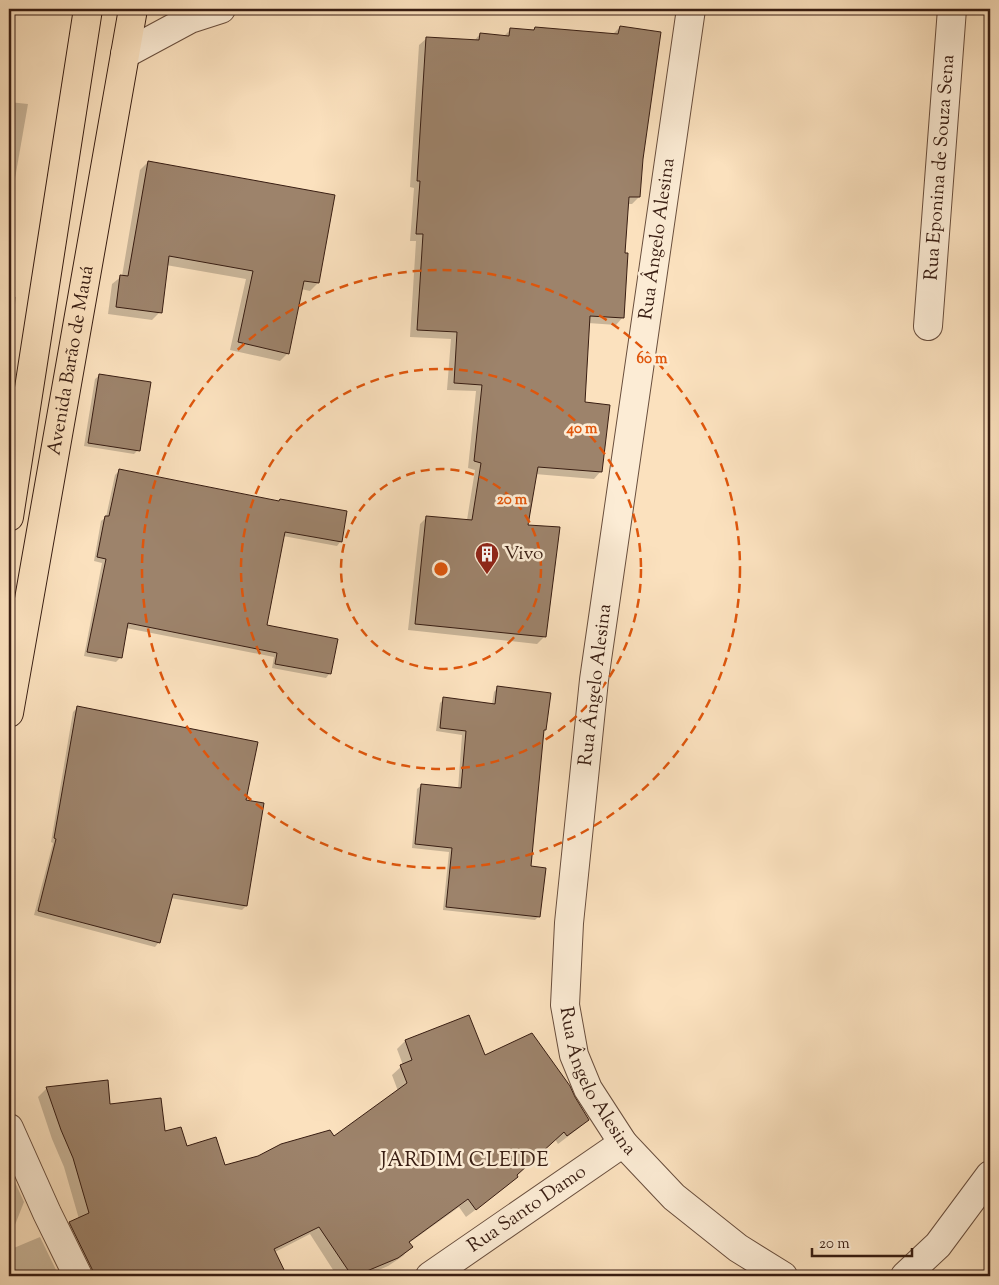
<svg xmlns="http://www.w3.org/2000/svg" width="999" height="1285" viewBox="0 0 999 1285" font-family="'Sorts Mill Goudy',serif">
<rect width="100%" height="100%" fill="#fbe1be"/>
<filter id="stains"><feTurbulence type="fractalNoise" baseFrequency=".004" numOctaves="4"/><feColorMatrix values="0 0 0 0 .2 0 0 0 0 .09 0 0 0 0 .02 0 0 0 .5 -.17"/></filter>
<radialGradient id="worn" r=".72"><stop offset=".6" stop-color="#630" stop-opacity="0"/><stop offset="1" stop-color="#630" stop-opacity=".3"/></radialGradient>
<g fill="#0003">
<polygon points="620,27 642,158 639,197 632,204 627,204 623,254 623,317 616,325 588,323 583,403 601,471 594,479 535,474 526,526 544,637 537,644 408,630 420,524 427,517 467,520 475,470 468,468 476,391 447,390 451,339 410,337 416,241 410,241 414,188 410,187 419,45 427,38 474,41 480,34 503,37 511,29 532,31 535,28 613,34"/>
<polygon points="9,102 28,104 9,213"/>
<polygon points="148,162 318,283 310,291 301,289 288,353 280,361 230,350 246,279 166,265 160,312 152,320 108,314 112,284 122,276 140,170"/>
<polygon points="9,296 16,297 10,342 9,343"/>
<polygon points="100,375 138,450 134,454 84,446 95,379"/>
<polygon points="119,471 341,541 337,546 283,536 265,626 330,673 326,678 272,668 274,657 126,628 120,658 116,662 84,656 102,563 94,561 101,521 106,517 115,475"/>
<polygon points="498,687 545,730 543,732 530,868 539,916 535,920 443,910 449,852 412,848 417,789 422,785 458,789 462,735 436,731 440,703 444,699 492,704 494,692"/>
<polygon points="78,707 244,801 246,906 242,910 170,898 159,942 155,947 34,915 53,843 51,842 73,712"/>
<polygon points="468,1016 484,1057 588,1119 579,1128 558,1144 555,1139 516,1175 517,1177 508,1185 466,1217 459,1207 409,1243 411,1247 403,1256 388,1266 365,1276 337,1276 310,1234 275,1252 286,1276 121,1276 114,1259 81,1272 61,1232 70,1223 79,1219 64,1167 52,1139 38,1097 47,1088 109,1106 164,1133 186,1148 224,1167 334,1137 398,1091 392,1075 403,1065 397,1049 405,1041"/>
<polygon points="9,1169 24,1202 9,1240"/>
<polygon points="40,1237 59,1276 9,1276 9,1250"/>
</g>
<g fill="#9d836b" stroke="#381d12">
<polygon points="620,26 661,32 643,159 640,197 629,197 625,253 628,253 624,318 590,316 585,402 610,405 602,472 538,467 528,525 560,527 546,637 415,624 426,516 472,520 481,463 474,461 482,385 454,383 457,332 417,330 423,234 416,234 420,181 417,181 426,37 479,40 480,33 509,36 510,28 534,30 535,27 618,34"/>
<polygon points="148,161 335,195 319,283 304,281 289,354 238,342 253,271 169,256 162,313 116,307 120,275 128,276"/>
<polygon points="99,374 151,382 140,451 88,443"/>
<polygon points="119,469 279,501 280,499 347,511 342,542 285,532 267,625 338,639 331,674 275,664 277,653 128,623 122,658 87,652 106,559 97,557 105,516 109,516"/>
<polygon points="497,686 551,693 546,730 544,730 531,866 546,868 540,917 446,907 452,848 415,844 421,784 461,788 466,731 440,728 443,697 495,704"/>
<polygon points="77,706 258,742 246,800 264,803 247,906 173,894 160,943 38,911 56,839 54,838"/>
<polygon points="469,1015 485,1055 532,1033 570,1086 575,1097 589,1120 567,1136 564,1132 517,1175 518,1177 476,1210 468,1199 409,1242 413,1247 398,1258 355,1276 352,1276 319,1227 274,1249 287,1276 94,1276 92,1269 69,1222 89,1213 73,1158 61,1130 46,1087 108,1080 110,1104 161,1098 165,1131 181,1127 187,1146 216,1137 225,1165 258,1156 281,1144 330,1130 334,1136 407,1083 400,1065 412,1060 405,1040"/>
</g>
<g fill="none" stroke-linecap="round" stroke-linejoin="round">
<g stroke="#694e3d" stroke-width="30">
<g id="minor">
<path id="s1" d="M691 9 594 680 569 923 565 1005 574 1055 588 1089 623 1143 674 1197 738 1248 783 1276"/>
<polyline points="125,54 190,19 221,9"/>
<path id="s2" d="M928 326 952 9"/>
<polyline points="9,1128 47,1213 78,1276"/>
<path id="s3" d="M430 1276 623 1143"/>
<polyline points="905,1276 938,1245 990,1175"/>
</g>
</g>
<g stroke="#381d12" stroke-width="30">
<g id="major">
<polyline points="9,517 88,9"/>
<path id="s4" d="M9 713 133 9"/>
</g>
</g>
<use href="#minor" stroke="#fcecd5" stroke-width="28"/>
<use href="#major" stroke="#fbe1be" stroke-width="28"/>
</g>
<g fill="none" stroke="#df560c" stroke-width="2.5" stroke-dasharray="9 6">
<circle cx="441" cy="569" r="100"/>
<circle cx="441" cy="569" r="200"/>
<circle cx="441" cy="569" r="299"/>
</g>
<defs>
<g id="building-pin" transform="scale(1.25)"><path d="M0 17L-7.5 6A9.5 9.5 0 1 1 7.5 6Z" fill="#8f2418" stroke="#fcecd5"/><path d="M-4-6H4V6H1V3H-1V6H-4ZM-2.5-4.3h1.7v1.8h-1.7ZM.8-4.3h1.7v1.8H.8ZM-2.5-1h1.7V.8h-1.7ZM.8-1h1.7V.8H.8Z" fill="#fff"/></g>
</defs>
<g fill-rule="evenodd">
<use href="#building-pin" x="487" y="554"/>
</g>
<g text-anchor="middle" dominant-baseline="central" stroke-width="5" stroke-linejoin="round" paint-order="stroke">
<g font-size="19" fill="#381d12" stroke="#fcecd5">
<text stroke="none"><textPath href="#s2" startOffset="159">Rua Eponina de Souza Sena</textPath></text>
<text transform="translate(658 239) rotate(-82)">Rua Ângelo Alesina</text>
<text stroke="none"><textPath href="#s4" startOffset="358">Avenida Barão de Mauá</textPath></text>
<text transform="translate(596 685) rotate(-83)">Rua Ângelo Alesina</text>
<text stroke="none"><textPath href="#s1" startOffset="1088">Rua Ângelo Alesina</textPath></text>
<text stroke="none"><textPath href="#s3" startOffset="118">Rua Santo Damo</textPath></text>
</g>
<g font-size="19" fill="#381d12" stroke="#fcecd5" text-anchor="start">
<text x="504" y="554">Vivo</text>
</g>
<g font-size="20" letter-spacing="1" fill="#381d12" stroke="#fcecd5">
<text x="465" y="1161">JARDIM CLEIDE</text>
</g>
</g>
<circle cx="441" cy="569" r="8" fill="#df560c" stroke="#fcecd5" stroke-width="2.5"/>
<g font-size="15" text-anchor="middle" font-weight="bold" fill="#df560c" stroke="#fcecd5" stroke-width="5" stroke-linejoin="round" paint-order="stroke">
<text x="652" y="363">60 m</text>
<text x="582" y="433">40 m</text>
<text x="512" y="504">20 m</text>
</g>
<rect width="999" height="1285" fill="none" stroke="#fbe1be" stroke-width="30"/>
<rect x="10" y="10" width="979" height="1265" fill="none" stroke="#381d12" stroke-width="2.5"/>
<rect x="15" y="15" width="969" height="1255" fill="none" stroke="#381d12"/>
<path d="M812 1248v8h100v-8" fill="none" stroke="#381d12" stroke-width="2.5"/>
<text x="819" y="1248" font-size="15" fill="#381d12" stroke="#fcecd5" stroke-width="4" paint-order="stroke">20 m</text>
<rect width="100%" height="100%" filter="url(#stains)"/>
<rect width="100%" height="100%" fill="url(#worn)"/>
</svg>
